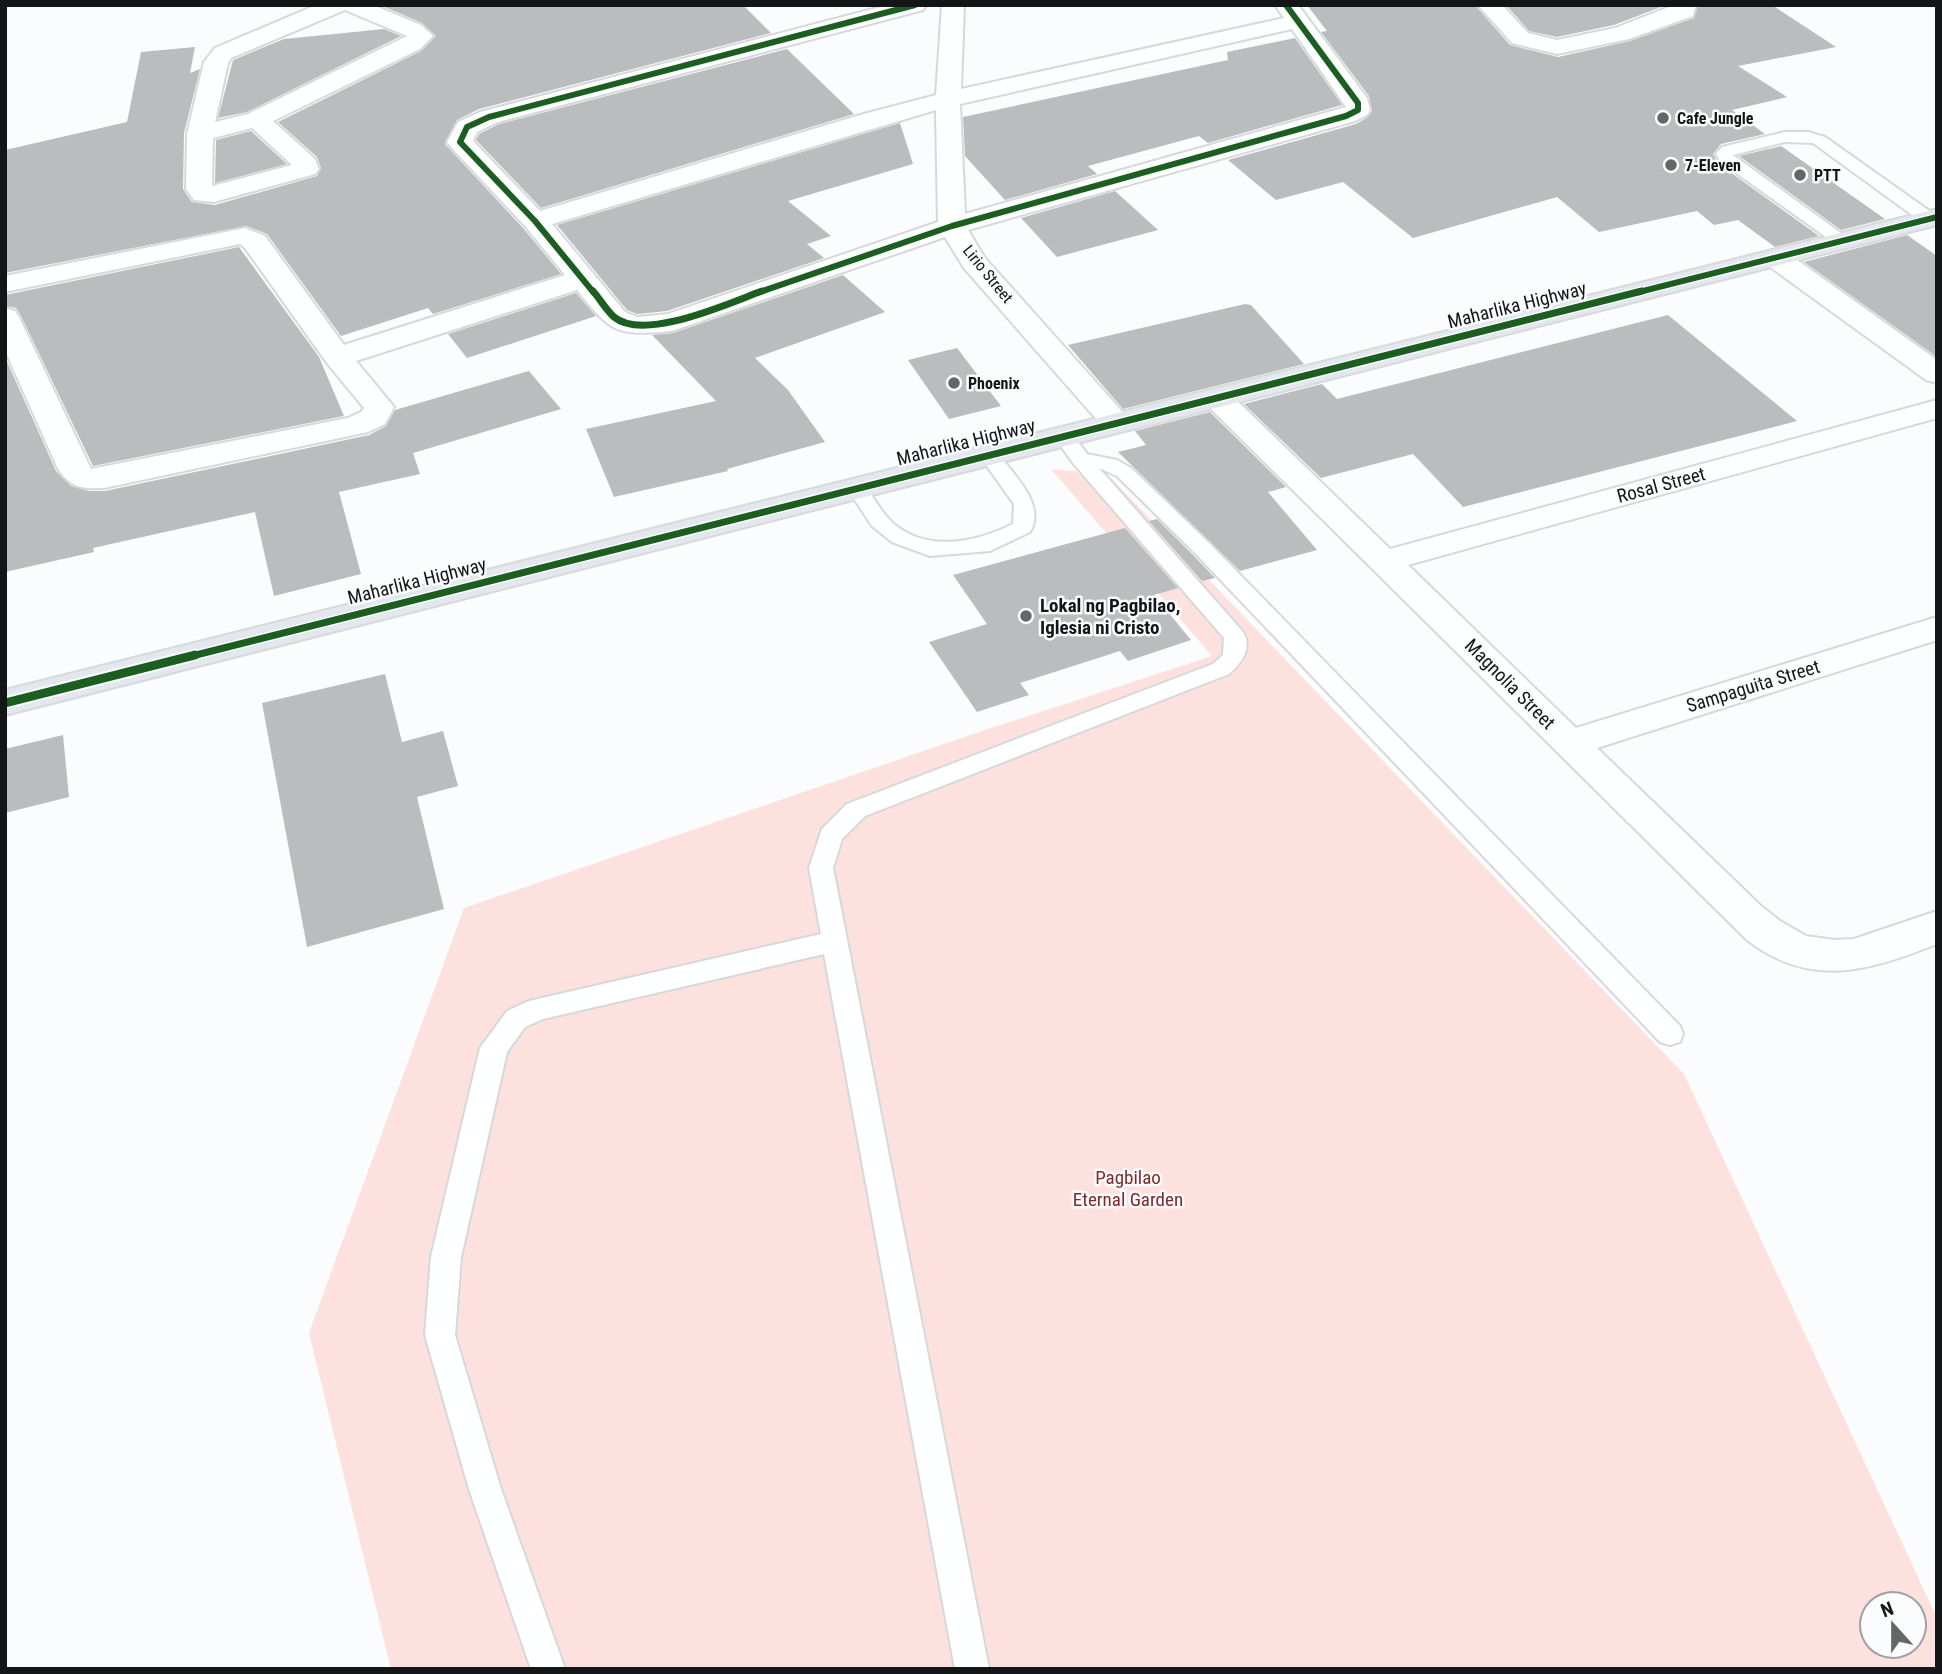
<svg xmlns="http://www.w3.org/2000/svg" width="1942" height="1674" viewBox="0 0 1942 1674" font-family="'Roboto Condensed',sans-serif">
<rect width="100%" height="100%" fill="#fbfcfd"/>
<path fill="#fce1df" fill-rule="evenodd" d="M1051 469 1107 474 1684 1074 1937 1618V1669H391L309 1333 464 908 982 731 1212 656ZM1872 1604H1914V1646H1872Z"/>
<g fill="#bbbcbd">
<polygon points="380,5 743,5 771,33 479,109 457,120 445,144 524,229 561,274 433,314 428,308 341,336 267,234 246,226 5,273 5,150 127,122 141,52 195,47 190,73 200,69 184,133 183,189 192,202 215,205 317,176 321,168 317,157 278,122 421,51 436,36 422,23"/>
<polygon points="1307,5 1475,5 1510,45 1558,57 1630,41 1694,18 1698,5 1772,5 1836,47 1738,66 1787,97 1732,110 1765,134 1721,144 1713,154 1719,164 1819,236 1775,247 1738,220 1714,225 1697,211 1599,232 1557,197 1413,238 1343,182 1276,200 1228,160 1356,124 1368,117 1372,111 1369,96 1321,32 1327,31"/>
<polygon points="1506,5 1666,5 1614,25 1557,37 1529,31"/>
<polygon points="384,29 401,36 247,112 218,118 233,60 284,39"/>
<polygon points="1295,38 1342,105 1208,143 1199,136 1088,166 1097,174 1005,200 965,156 963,117 1228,60 1227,52"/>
<polygon points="787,49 854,114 541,208 476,140 479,134 499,124"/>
<polygon points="900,123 913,164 788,201 831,236 807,244 824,258 667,311 637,314 627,310 557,225"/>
<polygon points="251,131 287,164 215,183 216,140"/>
<polygon points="1781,146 1885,219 1841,230 1739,156"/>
<polygon points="1115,191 1158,230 1057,257 1021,218"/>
<polygon points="1907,235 1937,256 1937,357 1804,262"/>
<polygon points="239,247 319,357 344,416 93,466 21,316 16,308 5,306 5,295"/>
<polygon points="843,275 885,312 755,358 788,390 825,442 727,469 728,471 614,497 586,429 716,401 652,335 673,333"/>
<polygon points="576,293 596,316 467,358 448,334"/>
<polygon points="1245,304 1251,305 1304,364 1123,409 1068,345"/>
<polygon points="1668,315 1797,421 1463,507 1413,454 1321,478 1244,404 1322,384 1337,399"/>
<polygon points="957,348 1001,406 949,419 908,360"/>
<polygon points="5,357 56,471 71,486 89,491 105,491 369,435 386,426 395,410 529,371 561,409 413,453 420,474 339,492 361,574 274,596 255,512 93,548 94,552 5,572"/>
<polygon points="1210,412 1286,487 1268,492 1317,550 1240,571 1118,452 1146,445 1135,431"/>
<polygon points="1157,519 1194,556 1215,578 1202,581 1149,521"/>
<polygon points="1125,528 1178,588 1154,595 1191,640 1128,661 1120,651 1020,683 1029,695 977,712 929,642 987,624 953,575"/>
<polygon points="385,674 402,742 443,731 458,786 417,797 444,909 307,947 262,703"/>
<polygon points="63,735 69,797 5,813 5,749"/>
</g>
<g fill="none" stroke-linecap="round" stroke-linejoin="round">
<g stroke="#d6d8da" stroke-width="4">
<g id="lane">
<polygon points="1785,132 1808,132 1825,137 1935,215 1937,220 1929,224 1923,223 1813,143 1785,142 1733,155 1852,241 1843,246 1837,245 1721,162 1716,154 1722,147"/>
<path d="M1063 429 1070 431 1087 454 1117 460 1131 468 1210 544 1680 1026 1683 1034 1680 1042 1670 1045 1660 1042 1196 554 1117 476 1099 468 1243 632C1253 649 1241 663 1229 674L865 816 842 839 833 868 989 1669H955L824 954 543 1019 525 1027 507 1052 461 1257 455 1335 501 1489 565 1669H531L469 1489 425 1335 431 1257 480 1048 507 1011 529 1001 821 934 809 868 822 829 847 804 1213 664 1223 655 1224 638 1073 463 1053 435Z"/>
<path d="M989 449 996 451C1011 472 1047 504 1030 532L990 551 930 556 892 542 872 526 847 488 850 484H864C871 494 878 506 886 516 919 554 973 544 1013 524L1014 504 979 455 982 451Z"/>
</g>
</g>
<g stroke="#d6d8da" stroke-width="4">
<g id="street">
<path d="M316 5H373L421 25 433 36 420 49 273 121 315 159 319 169 315 174 214 202 194 200 186 189 187 134 204 62 215 48ZM345 10 407 36 248 114 215 122 228 63 231 58ZM252 128 292 165 212 186 213 138Z"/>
<path d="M888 5H926L923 10 498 122 477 132 473 141 540 211 860 115 936 95 942 5H964L961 89 1284 18 1275 5H1298L1367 98 1370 110 1367 115 1355 121 968 230 985 258 1127 417 1131 423 1127 429 1116 432 1105 429 964 268 945 237 672 331C615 336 612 333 577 290L356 361 394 407 385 424 368 432 104 488C82 489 71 488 58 469L5 350V308L15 311 19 317 91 469 348 418 361 412 364 408 327 363 245 248 240 244 5 292V276L245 228 265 236 344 345 565 275 526 227 451 147 447 142 458 122 480 112ZM1292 29 1346 107 965 214 960 104ZM936 110 938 222 668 314 637 317 625 312 552 224Z"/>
<polygon points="1478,5 1502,5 1528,33 1557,40 1615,28 1674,5 1696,5 1693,16 1629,39 1557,54 1512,43"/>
<polygon points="1776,250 1786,252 1937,360 1937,383 1926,380 1766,264 1762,258 1766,252"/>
<path d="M1217 389 1228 392 1390 549 1937 400V418L1408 565 1576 728 1937 617V640L1597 748 1761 906 1780 921 1806 936 1834 940 1854 939 1937 911V944C1868 971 1811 989 1747 940L1206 404 1202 398 1206 392Z"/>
</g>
</g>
<g stroke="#d8d9d9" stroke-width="4">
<polygon id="primary" points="1937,209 1937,225 5,715 5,690"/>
</g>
<use href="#lane" fill="#feffff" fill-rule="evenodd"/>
<use href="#street" fill="#feffff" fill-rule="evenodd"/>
<use href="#primary" fill="#e2e8ee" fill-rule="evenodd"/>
<g stroke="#fafcfe" stroke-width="9">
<g id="cycleway-far2">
<polyline points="594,293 535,221 460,142 467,127 489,117 915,5"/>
<polyline points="757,293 952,226 1346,116 1358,110 1358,103 1286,5"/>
<polyline points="1635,293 1937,217"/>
</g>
</g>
<g stroke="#fafcfe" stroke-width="10">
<g id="cycleway-far1">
<path d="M593 291C600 299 606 310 614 317 644 342 729 303 762 291"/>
<polyline points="188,657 1642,291"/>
</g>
</g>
<g stroke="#fafcfe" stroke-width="13">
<polyline id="cycleway" points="5,703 195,655"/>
</g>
<use href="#cycleway-far2" stroke="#1b5e20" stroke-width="6"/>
<use href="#cycleway-far1" stroke="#1b5e20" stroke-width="7"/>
<use href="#cycleway" stroke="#1b5e20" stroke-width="9"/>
</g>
<g fill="#646668" stroke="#fafcfe" stroke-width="2.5">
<circle cx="1663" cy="118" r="7"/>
<circle cx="1671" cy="165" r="7"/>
<circle cx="1800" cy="175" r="7"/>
<circle cx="954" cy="383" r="7"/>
<circle cx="1026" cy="616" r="7"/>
</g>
<g text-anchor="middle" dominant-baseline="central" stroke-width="5" stroke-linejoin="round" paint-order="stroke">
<g font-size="16" font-weight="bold" fill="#131517" stroke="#fafcfe" text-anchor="start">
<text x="1677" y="118">Cafe Jungle</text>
<text x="1685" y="165">7-Eleven</text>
<text x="1814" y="175">PTT</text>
<text x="968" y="383">Phoenix</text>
</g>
<g font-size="16" fill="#131517" stroke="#fafcfe">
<text transform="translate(988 274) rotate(51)">Lirio Street</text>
</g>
<g font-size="19" fill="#131517" stroke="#fafcfe">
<text transform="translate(1517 305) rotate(-14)">Maharlika Highway</text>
<text transform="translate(966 442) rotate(-14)">Maharlika Highway</text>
<text transform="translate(1661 485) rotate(-15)">Rosal Street</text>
<text transform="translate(417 581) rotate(-14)">Maharlika Highway</text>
<text transform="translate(1510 684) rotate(45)">Magnolia Street</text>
<text transform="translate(1753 686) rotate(-17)">Sampaguita Street</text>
</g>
<g font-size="19" font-weight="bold" fill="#131517" stroke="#fafcfe" text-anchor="start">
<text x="1040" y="605">Lokal ng Pagbilao,<tspan x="1040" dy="22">Iglesia ni Cristo</tspan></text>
</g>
<g font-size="19" fill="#852629" stroke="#fafcfe">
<text x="1128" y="1177">Pagbilao<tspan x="1128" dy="22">Eternal Garden</tspan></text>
</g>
</g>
<rect width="1942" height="1674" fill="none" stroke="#131517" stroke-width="14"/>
<g transform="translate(1893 1625) rotate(339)"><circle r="33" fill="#fafcfe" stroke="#9ea0a2" stroke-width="2"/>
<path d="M0-5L12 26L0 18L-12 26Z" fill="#646668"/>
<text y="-10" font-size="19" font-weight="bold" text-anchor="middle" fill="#131517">N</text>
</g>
</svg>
